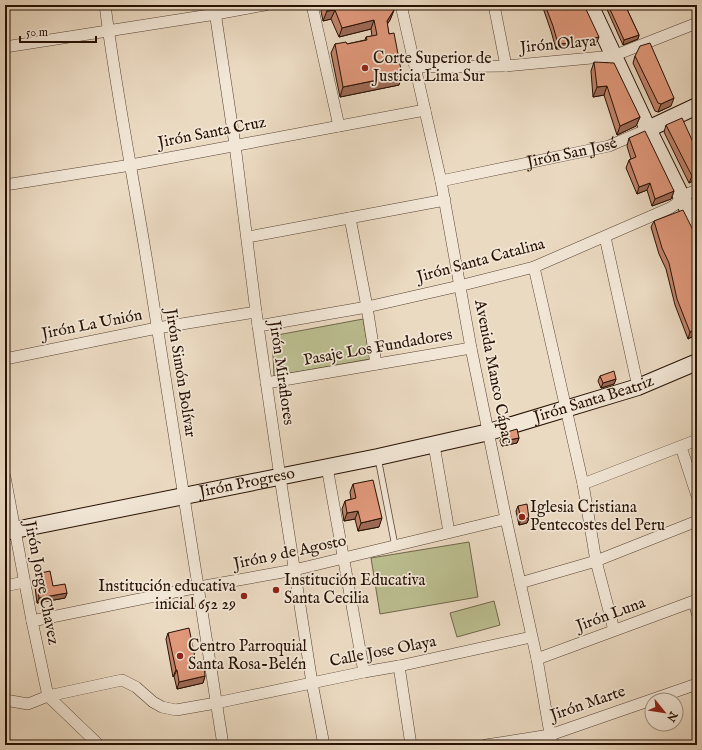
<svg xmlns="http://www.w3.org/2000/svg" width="702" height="750" viewBox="0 0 702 750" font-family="'IM FELL English',serif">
<rect width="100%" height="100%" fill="#ebdac2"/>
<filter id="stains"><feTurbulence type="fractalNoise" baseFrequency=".005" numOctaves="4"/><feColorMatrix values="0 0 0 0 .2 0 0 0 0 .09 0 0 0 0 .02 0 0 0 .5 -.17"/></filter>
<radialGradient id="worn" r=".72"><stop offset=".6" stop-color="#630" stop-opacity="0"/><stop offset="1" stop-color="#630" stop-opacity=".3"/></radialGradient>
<g fill="#bbbe90" stroke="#70674a">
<polygon points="363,319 370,359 274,376 272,336"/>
<polygon points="469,542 478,597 380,614 371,558"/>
<polygon points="494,601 500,625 457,637 450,613"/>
</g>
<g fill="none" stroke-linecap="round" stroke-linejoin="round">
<g stroke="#574233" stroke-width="7">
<polyline id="lane" points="378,458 395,546"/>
</g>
<g stroke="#574233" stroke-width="12">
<g id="street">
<path d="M105 5C116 91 133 176 147 262 172 423 197 584 223 745"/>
<polyline points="214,5 235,145 256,312 280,477 312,683 324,745"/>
<polyline points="312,5 339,126"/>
<polyline points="401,5 441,181 471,348 506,519 537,659 552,745"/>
<polyline points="494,5 506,66"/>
<polyline points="5,47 216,14 265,5"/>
<polyline points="415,67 506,66 613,56 697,23"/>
<path id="s1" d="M441 181 609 146 648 129"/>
<polyline points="5,185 131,165 425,110"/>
<polyline points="350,218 367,307 376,364"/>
<polyline points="248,237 445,200"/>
<polyline points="605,237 638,387"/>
<polyline points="534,267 583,484 596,561 614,630"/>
<polyline points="258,326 367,307 459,286 534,267 670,208 676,204 682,196 697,190"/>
<polyline points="5,359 157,328 256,312"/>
<polyline points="266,383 471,348"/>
<polyline points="434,445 449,532"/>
<polyline points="681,447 697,496"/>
<polyline points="327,467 364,672"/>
<polyline points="5,477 32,621 48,696"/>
<polyline points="583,484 697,440"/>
<polyline points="520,583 596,561 697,521"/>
<polyline points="5,586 24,582"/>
<polyline points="694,601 697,613"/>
<polyline points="32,621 199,587 294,570 506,519"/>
<polyline points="537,659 697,600"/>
<polyline points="399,666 411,745"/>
<polyline points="48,696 99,745"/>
<polyline points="5,700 28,704 48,696 122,680 136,687 153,702 162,707 176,710 216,703 364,672 399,666 531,637"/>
<polyline points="486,745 550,735 697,684"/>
</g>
</g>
<g stroke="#261003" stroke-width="18">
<g id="secondary">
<polyline points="590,5 648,129 697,228"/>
<polyline points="648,129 697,106"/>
<path id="s2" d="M5 532 378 457 489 432 638 387 697 362"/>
</g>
</g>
<use href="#lane" stroke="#f2e7d7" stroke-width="5.5"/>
<use href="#street" stroke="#f2e7d7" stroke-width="11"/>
<use href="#secondary" stroke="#f2e7d7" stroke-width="16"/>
</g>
<g fill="#c1836a" stroke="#261003">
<polygon points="324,5 390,5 390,6 394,10 390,20 387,24 399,85 340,97 331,53 335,44 347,44 365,40 366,37 372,36 371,29 339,37 331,19 323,21 321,11"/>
<polygon points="542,5 584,5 597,42 570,48 556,49 551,31"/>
<polygon points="605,5 625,5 639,35 638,39 623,45"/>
<polygon points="635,56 671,106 658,112 655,111 633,63"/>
<polygon points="594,62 640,117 636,126 617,135 604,95 593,97 591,71"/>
<polygon points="666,125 697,179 689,183 664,132"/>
<polygon points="629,138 674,191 671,199 652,206 647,190 637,194 626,168 629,160 631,159 627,146"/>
<polygon points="697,194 697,202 695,198"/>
<polygon points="654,221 697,334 688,339 675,305 666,269 659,254 651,227"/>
<polygon points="600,376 616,379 614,384 601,388 598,381"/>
<polygon points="502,435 519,438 517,443 502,446 500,441"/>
<polygon points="353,484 379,527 358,531 355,519 344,521 342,509 345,501 351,499 350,492"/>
<polygon points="518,506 529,518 527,523 519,525 516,511"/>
<polygon points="36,574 53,586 67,593 65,598 37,603 34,579"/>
<polygon points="168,633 205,676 203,683 177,689 174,676 173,677 166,639"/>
</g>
<g fill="#9d6a56" stroke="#261003">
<polygon points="335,10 331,19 323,21 327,11"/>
<polygon points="394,10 390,20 383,31 387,21"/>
<polygon points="374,20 371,29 339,37 342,28"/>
<polygon points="639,35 638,39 623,45 624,40"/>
<polygon points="599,37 597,42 570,48 556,49 558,44"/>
<polygon points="402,75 399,85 340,97 343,87"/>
<polygon points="607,86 604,95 593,97 597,87"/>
<polygon points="674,98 671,106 658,112 661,104"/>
<polygon points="640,117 636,126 617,135 620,126"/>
<polygon points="697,174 697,179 689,183 692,176"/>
<polygon points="650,183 647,190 637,194 639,187"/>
<polygon points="674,191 671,199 652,206 655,199"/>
<polygon points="697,329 697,334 688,339 690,332"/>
<polygon points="616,379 614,384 601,388 603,383"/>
<polygon points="519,438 517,443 502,446 504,441"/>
<polygon points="358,511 355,519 344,521 347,513"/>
<polygon points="382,518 379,527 358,531 361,523"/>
<polygon points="529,518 527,523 519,525 521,519"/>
<polygon points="67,593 65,598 37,603 39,598"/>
<polygon points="176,670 177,670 174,676 173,677"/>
<polygon points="205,676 203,683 177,689 179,682"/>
</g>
<g fill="#e0987b" stroke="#261003">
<polygon points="326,5 389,5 394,10 387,21 389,34 394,33 402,75 343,87 335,44 346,42 347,44 367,40 366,37 377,35 374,20 342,28 335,10 327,11"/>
<polygon points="545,5 584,5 599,37 572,43 558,44 553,26"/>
<polygon points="608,5 625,5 639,35 624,40"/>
<polygon points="650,43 674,98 661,104 658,103 635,56 640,46"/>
<polygon points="594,62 614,63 640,117 620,126 607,86 597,87"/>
<polygon points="682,118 697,151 697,174 692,176 666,125"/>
<polygon points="645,131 674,191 655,199 650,183 639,187 629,160 636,157 629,138"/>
<polygon points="683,210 697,238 697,329 690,332 677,299 669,263 662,248 654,221"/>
<polygon points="614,371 616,379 603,383 600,376"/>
<polygon points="517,429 519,438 504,441 502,435 504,433"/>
<polygon points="373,480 382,518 361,523 358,511 347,513 345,501 356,498 353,484"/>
<polygon points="527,504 529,518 521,519 518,506"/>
<polygon points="50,571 53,586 65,584 67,593 39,598 36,574"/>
<polygon points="189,628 197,667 204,665 205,676 179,682 177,670 176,670 168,633"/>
</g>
<g fill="#8f2418" stroke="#f2e7d7" stroke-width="1.5">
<circle cx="365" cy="68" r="4"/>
<circle cx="522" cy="517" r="4"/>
<circle cx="276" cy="590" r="4"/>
<circle cx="244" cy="596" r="4"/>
<circle cx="180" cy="656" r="4"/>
</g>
<g text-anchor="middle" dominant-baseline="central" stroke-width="3.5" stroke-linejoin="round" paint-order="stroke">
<g font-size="16" fill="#261003" stroke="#f2e7d7">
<text transform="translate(558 45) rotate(-5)">Jirón Olaya</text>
<text transform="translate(212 133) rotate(-11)">Jirón Santa Cruz</text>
<text stroke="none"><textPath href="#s1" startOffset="134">Jirón San José</textPath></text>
<text transform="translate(481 261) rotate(-15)">Jirón Santa Catalina</text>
<text transform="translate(92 325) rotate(-11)">Jirón La Unión</text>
<text transform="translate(378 348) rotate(-10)">Pasaje Los Fundadores</text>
<text transform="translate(493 372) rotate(79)">Avenida Manco Cápac</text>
<text transform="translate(180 373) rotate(81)">Jirón Simón Bolívar</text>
<text transform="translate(281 373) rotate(82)">Jirón Miraflores</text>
<text stroke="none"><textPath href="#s2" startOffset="604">Jirón Santa Beatriz</textPath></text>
<text stroke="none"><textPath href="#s2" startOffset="247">Jirón Progreso</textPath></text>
<text transform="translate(290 553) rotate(-12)">Jirón 9 de Agosto</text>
<text transform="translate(41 583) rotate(79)">Jirón Jorge Chavez</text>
<text transform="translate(611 615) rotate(-20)">Jirón Luna</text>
<text transform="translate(383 652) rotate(-11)">Calle Jose Olaya</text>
<text transform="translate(588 704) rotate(-19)">Jirón Marte</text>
</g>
<g font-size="16" fill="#261003" stroke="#f2e7d7" text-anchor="start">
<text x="373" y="59">Corte Superior de<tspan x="373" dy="18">Justicia Lima Sur</tspan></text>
<text x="530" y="508">Iglesia Cristiana<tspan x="530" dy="18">Pentecostes del Peru</tspan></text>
<text x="284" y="581">Institución Educativa<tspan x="284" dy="18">Santa Cecilia</tspan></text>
<text x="236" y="587" text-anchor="end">Institución educativa<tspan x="236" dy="18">inicial 652 29</tspan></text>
<text x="188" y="647">Centro Parroquial<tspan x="188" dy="18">Santa Rosa-Belén</tspan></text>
</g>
</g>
<rect width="702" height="750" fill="none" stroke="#ebdac2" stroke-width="20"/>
<rect x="6" y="6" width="690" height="738" fill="none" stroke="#261003" stroke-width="2"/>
<rect x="10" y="10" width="682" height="730" fill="none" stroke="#261003"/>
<g transform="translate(664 712) rotate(120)"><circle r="19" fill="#f2e7d7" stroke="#a09182"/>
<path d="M0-3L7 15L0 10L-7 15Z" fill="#8f2418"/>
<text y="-6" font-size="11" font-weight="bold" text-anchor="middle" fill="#261003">N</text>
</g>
<path d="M20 36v6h76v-6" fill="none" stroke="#261003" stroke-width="2"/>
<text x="26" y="36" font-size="12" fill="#261003" stroke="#f2e7d7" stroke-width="3" paint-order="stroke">50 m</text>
<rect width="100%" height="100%" filter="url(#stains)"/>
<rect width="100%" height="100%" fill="url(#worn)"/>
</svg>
